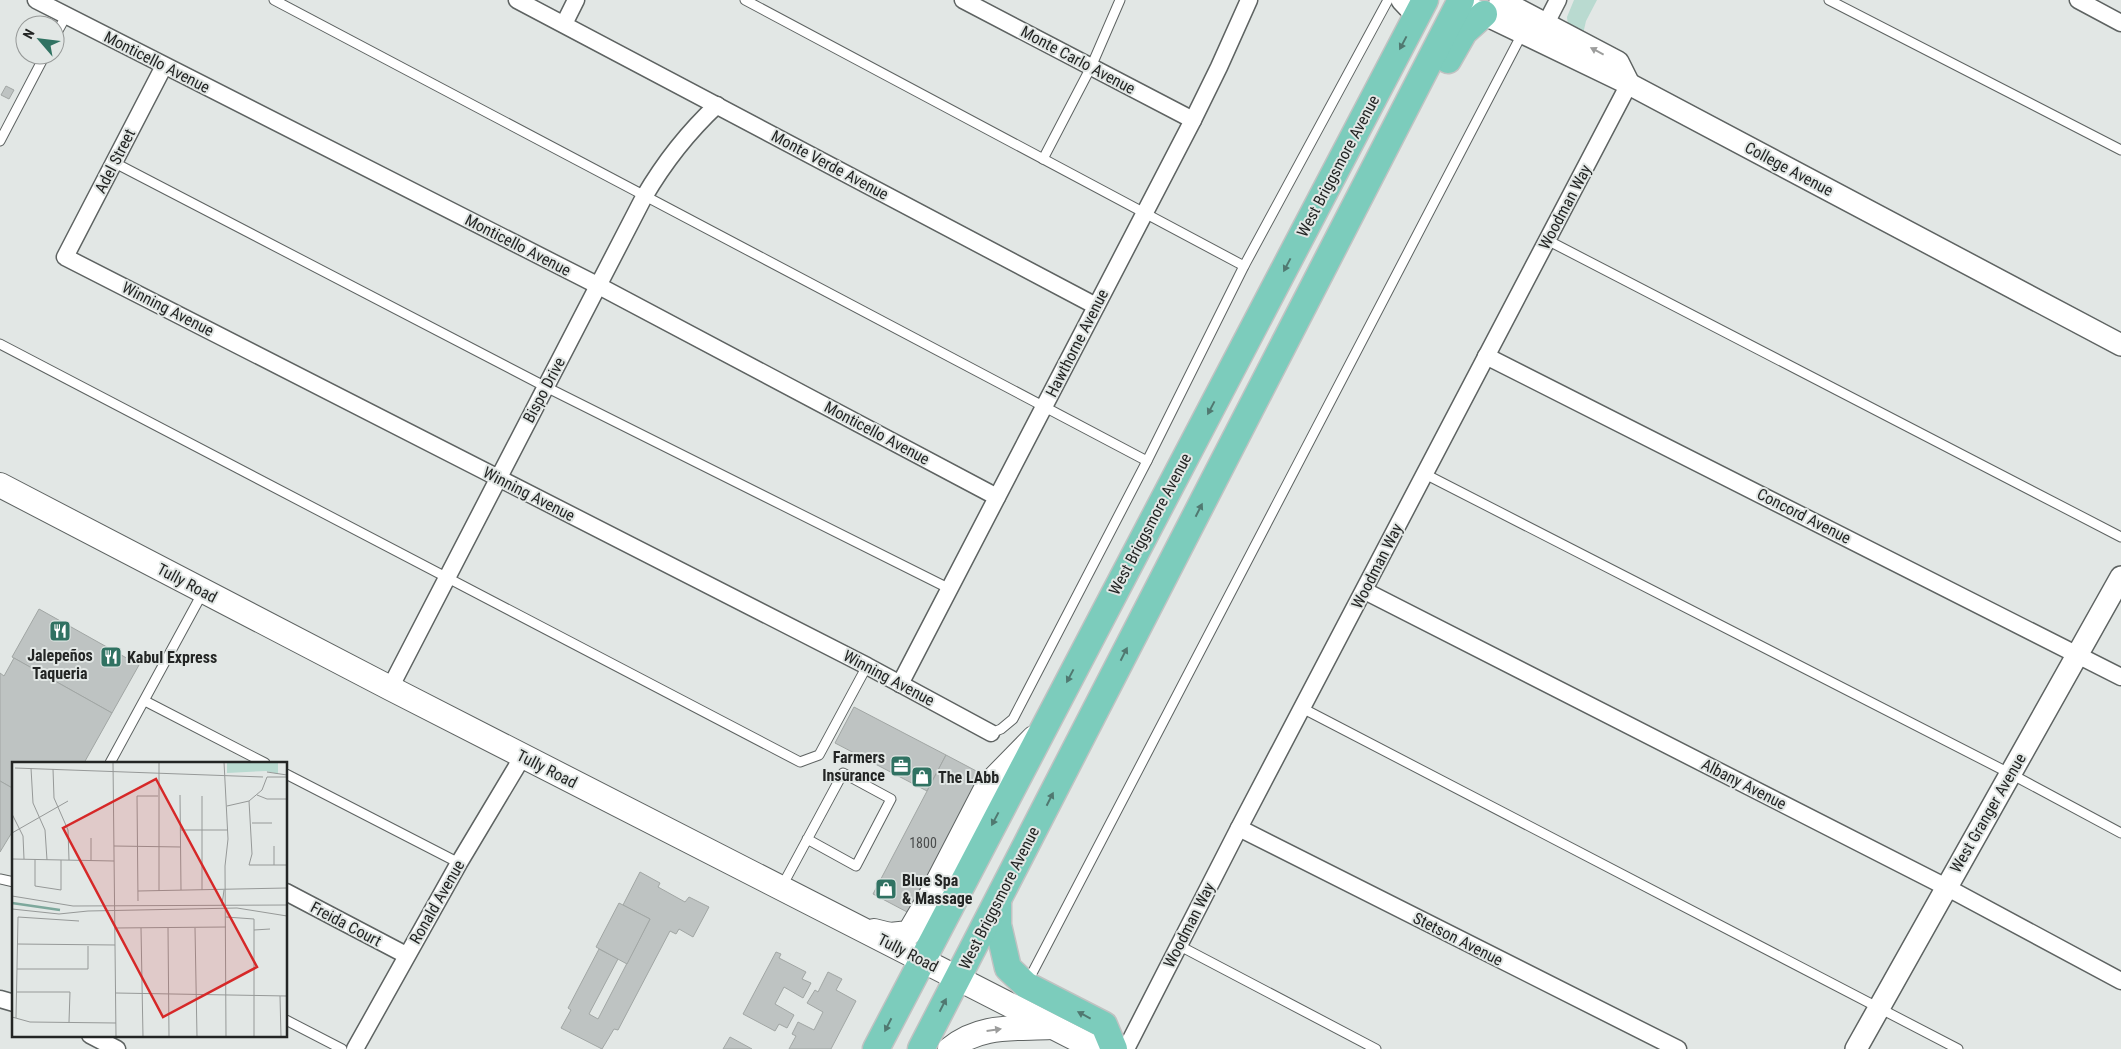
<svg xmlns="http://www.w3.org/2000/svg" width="2121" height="1049" viewBox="0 0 2121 1049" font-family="'Roboto Condensed',sans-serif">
<rect width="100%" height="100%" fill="#e2e7e5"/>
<polygon fill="#b9dad0" points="1574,0 1597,0 1586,21 1583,34 1568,26 1567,17"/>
<g fill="#bec3c2" stroke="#a1a6a4">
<polygon points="6,86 14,90 9,99 1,95"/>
<polygon points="39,609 139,665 112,713 12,657"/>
<polygon points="14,658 112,713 84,763 14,763 14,789 0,781 0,673 4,676"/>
<polygon points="854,707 946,755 927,791 835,743"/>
<polygon points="946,755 982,774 909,913 873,894"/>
<polygon points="0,781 14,789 14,829 0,852"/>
<polygon points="640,872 660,883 658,887 685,902 689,897 709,907 693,937 679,929 676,934 670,931 618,1030 614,1029 602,1049 561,1028 571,1010 568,1008 599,949 618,959 589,1014 598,1019 650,919 623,905"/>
<polygon points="619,903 650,919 627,964 596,947"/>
<polygon points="776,952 781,954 779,958 806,972 802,979 811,983 803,998 784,987 775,1004 794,1015 787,1028 779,1024 775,1031 743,1014"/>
<polygon points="828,972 842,979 836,990 856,1001 831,1049 789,1049 796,1036 792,1034 798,1022 814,1030 823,1012 807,1003 815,990 818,992"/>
<polygon points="730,1037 752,1049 723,1049"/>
</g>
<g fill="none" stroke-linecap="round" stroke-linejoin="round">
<g stroke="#5e6362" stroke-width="11">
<g id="service">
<polyline points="274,0 1147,461"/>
<polyline points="745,0 1244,266"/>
<polyline points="1829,0 2121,150"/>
<polyline points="55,36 66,16"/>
<polyline points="0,141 45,55"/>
<polyline points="1043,159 1091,67 1120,0"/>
<polyline points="115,163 546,387 948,588"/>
<polyline points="1547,240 2121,537"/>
<polyline points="0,344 800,762 819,755 867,666"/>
<polyline points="1425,474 2011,774 2121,833"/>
<polyline points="145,701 265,763"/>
<polyline points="1302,708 1958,1049"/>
<polyline points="991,733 1001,729 1013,719 1147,461 1244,266 1388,0"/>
<polyline points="110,763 203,592"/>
<polyline points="286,774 459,863"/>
<polyline points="0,879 14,882"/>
<polyline points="781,888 843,773 891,799 856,866 807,839"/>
<polyline points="1178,945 1376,1049"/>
<polyline points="1027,983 1523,32"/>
<polyline points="286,1020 342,1049"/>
</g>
</g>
<g stroke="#5e6362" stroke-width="19">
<g id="minor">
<polyline points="36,0 599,286 997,497"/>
<polyline points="517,0 1096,306"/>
<polyline points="963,0 1193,120"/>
<polyline points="2078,0 2121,23"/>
<polyline points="564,24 576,0"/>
<polyline points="1541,33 1558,0"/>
<polyline points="164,66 65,257 867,666 991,733"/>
<polyline points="1486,356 2121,677"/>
<polyline points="1365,591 1946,887 2121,981"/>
<polyline points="900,684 1193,120 1219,67 1249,0"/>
<path d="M390 688 644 197C665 161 687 133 717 105"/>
<polyline points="1239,828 1678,1049"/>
<polyline points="286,892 406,955"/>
<polyline points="0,999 14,1003"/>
<polyline points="90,1035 117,1049"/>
<polyline points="355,1049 459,863 523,756"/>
<polyline points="1126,1049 1239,828 1629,84"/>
</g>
</g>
<g stroke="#5e6362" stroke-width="24">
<g id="tertiary">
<polyline points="1402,0 1417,16"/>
<polyline points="1500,0 1618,62 1629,84"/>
<polyline points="1469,7 1629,84 2121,345"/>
<polyline points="1856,1049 2121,577"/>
</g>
</g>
<g stroke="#5e6362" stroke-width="26">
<g id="secondary">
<polyline points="0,485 390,688 1096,1049"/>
<polyline points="874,931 890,935 909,933 929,899 988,785 1034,738"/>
<path d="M950 1049C980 1024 1014 1029 1051 1027"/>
</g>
</g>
<g stroke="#c1c2c2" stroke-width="29">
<g id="primary">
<polyline points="1448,60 1464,32 1484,14"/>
<polyline points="998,901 998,925 1008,968 1026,985 1104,1025 1114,1049"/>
<polyline points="876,1049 1425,0"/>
<polyline points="921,1049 1461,0"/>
</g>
</g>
<use href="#service" stroke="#fff" stroke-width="9"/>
<use href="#minor" stroke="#fff" stroke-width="16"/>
<use href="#tertiary" stroke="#fff" stroke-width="21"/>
<use href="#secondary" stroke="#fff" stroke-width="24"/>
<use href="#primary" stroke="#7cccbc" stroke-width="26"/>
</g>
<defs><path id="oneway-solid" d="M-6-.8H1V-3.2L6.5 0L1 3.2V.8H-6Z" transform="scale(1.25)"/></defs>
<g fill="#507870">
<use href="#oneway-solid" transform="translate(1403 43) rotate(118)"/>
<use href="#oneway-solid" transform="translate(1287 265) rotate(118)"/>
<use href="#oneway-solid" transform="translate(1211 408) rotate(118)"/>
<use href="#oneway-solid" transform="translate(1199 510) rotate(-63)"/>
<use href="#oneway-solid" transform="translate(1124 654) rotate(-63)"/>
<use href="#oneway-solid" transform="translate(1070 676) rotate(118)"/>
<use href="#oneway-solid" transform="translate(1050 799) rotate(-63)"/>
<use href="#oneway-solid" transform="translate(995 819) rotate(118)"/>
<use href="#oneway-solid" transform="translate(943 1005) rotate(-63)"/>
<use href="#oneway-solid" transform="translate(1084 1015) rotate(-152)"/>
<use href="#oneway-solid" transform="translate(888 1025) rotate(117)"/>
</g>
<g fill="#9c9d9c">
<use href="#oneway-solid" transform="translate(1597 51) rotate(-152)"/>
<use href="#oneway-solid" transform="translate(994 1030) rotate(-8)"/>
</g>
<defs>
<g id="restaurant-square" transform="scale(1.125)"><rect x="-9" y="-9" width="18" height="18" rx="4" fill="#307262" stroke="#e2e7e5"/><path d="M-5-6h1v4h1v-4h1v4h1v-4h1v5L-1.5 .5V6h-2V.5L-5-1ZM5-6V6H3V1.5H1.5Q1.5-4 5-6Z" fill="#fff"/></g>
<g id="office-square" transform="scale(1.125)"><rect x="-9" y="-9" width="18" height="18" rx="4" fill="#307262" stroke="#e2e7e5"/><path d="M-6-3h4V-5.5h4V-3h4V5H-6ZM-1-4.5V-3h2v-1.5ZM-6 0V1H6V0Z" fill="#fff"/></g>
<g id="shop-square" transform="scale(1.125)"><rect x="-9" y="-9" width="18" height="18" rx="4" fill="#307262" stroke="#e2e7e5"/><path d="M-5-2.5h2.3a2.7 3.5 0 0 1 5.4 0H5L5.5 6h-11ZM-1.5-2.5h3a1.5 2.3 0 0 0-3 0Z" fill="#fff"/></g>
</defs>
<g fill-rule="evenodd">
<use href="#restaurant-square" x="60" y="631"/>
<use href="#restaurant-square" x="111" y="657"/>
<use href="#office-square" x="901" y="766"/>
<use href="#shop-square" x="922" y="777"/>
<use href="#shop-square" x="886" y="889"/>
</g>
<g text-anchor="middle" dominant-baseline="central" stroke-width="4" stroke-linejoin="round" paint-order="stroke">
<g font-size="14" fill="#4a4c4c">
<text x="923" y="843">1800</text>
</g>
<g font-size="16" fill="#232524" stroke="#e2e7e5">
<text transform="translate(1078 60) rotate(28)">Monte Carlo Avenue</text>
<text transform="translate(157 62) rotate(27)">Monticello Avenue</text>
<text transform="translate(115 161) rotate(-63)">Adel Street</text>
<text transform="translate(830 165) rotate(28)">Monte Verde Avenue</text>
<text transform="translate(1338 166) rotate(-62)">West Briggsmore Avenue</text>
<text transform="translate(1789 169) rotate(28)">College Avenue</text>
<text transform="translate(1565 207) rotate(-62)">Woodman Way</text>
<text transform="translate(518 245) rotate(27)">Monticello Avenue</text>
<text transform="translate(168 309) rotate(27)">Winning Avenue</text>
<text transform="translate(1077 343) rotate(-63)">Hawthorne Avenue</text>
<text transform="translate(544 390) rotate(-62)">Bispo Drive</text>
<text transform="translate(877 433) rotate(28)">Monticello Avenue</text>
<text transform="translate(529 494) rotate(27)">Winning Avenue</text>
<text transform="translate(1804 516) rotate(27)">Concord Avenue</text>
<text transform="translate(1150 524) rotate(-62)">West Briggsmore Avenue</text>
<text transform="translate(1377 566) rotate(-63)">Woodman Way</text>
<text transform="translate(187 583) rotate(28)">Tully Road</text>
<text transform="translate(889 678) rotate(28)">Winning Avenue</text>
<text transform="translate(547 769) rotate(27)">Tully Road</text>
<text transform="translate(1744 784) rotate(27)">Albany Avenue</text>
<text transform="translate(1988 813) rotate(-60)">West Granger Avenue</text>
<text transform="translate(999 898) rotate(-63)">West Briggsmore Avenue</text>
<text transform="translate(437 902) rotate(-60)">Ronald Avenue</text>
<text transform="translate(346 924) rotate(28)">Freida Court</text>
<text transform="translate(1189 925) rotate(-63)">Woodman Way</text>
<text transform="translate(1458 939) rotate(27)">Stetson Avenue</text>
<text transform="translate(908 953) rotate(27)">Tully Road</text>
</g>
<g font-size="16" font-weight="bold" fill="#232524" stroke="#e2e7e5" text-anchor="start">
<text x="60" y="655" text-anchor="middle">Jalepeños<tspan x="60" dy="18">Taqueria</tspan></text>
<text x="127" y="657">Kabul Express</text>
<text x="885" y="757" text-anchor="end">Farmers<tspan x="885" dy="18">Insurance</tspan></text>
<text x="938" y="777">The LAbb</text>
<text x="902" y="880">Blue Spa<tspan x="902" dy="18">&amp; Massage</tspan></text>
</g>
</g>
<g transform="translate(12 762)">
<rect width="275" height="275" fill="#e2e7e5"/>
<path d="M215 0H266V12L254 9 215 11Z" fill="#b9dad0"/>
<path fill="none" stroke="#7da89c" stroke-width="2.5" d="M0 141 48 148"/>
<path fill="none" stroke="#969998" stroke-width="1" d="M101 0 104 275M147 0V129M212 0 216 77 213 104 214 275M3 6 251 15M19 6 21 41 33 68 35 98M41 7 42 36 56 68 57 98M255 10 275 13M255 15H275M168 33 169 128M245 33 255 37H275M190 34V128M237 39 240 92 237 103H275M215 44 237 39 250 28 255 15M0 52 11 74 12 97M240 61H260M169 68H216M0 71 56 39M79 76V98M102 84 169 85M262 84V103M0 97 102 99M23 97V124L49 128V98M126 129 275 126M0 134 61 144 275 143M126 139 125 34H146M210 143 212 128M0 147 47 152 76 149 225 146 275 154M214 155 242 157V275M103 166 214 165M129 166 131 275M156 166 157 275M183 166 185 275M242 168 258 167M5 182 103 183M5 207H76V184M5 230H58L57 260M104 231 275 234M268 234 269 275M0 255 18 260 104 261M4 256 6 155 67 159"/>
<path fill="#d62828" fill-opacity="0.15" stroke="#d62828" stroke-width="2.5" d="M144 17 245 205 151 255 51 66Z"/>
<rect width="275" height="275" fill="none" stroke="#232524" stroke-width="2.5"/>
</g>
<g transform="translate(40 40) rotate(298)"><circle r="24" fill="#e2e7e5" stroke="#969998"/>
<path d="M0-4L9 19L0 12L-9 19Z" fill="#307262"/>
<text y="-8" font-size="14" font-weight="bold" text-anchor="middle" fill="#232524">N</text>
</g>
</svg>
